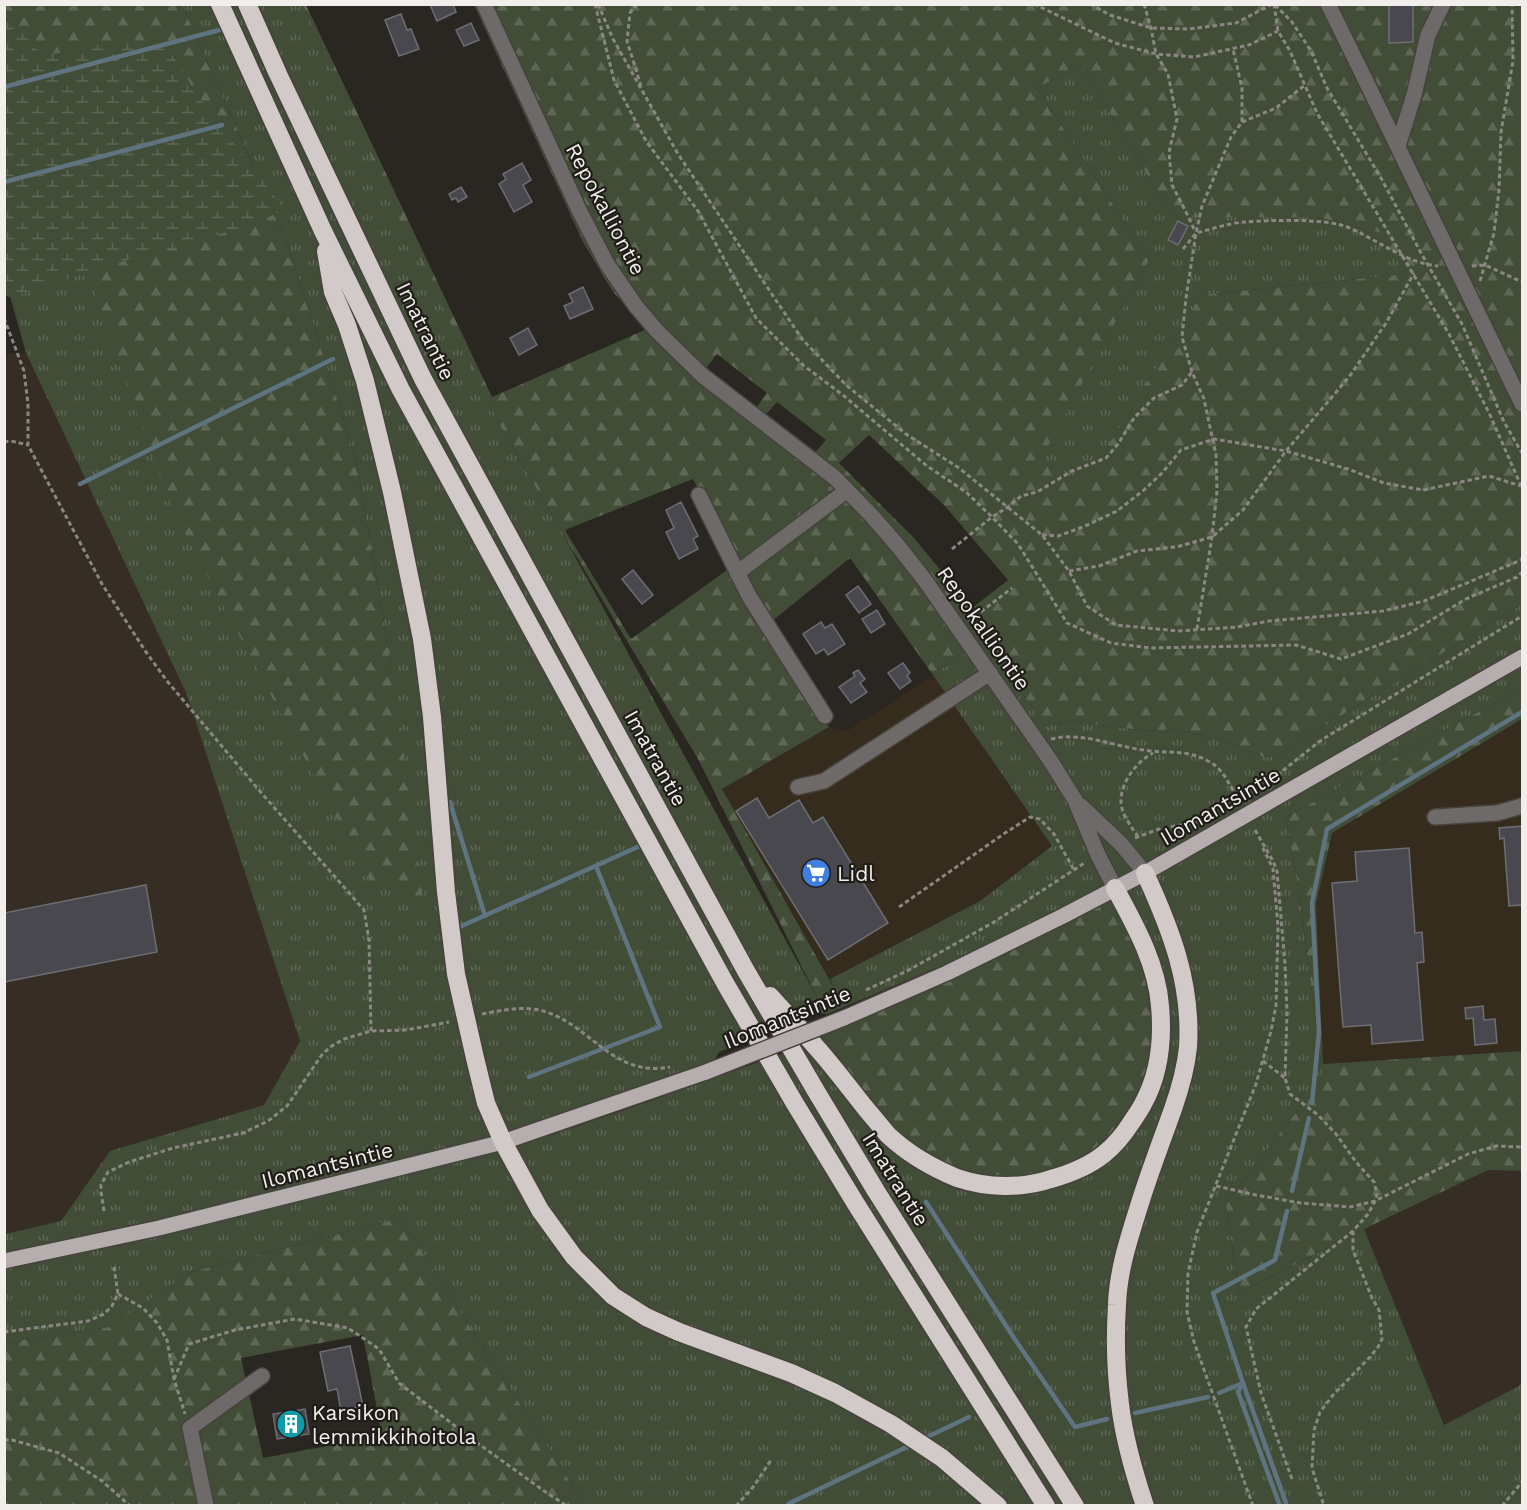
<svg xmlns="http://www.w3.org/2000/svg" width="1527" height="1510" viewBox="0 0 1527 1510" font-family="'Work Sans',sans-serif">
<defs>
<pattern id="grass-tufts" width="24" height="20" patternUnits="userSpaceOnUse" patternTransform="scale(1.5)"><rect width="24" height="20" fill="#414d36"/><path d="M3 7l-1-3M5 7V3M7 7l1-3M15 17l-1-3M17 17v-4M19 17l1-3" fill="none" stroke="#5d6753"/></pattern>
<pattern id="forest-firs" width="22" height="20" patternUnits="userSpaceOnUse" patternTransform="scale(1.5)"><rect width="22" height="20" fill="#414d36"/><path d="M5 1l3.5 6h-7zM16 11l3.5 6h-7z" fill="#5d6753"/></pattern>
<pattern id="wetland-marsh" width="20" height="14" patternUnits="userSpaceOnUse" patternTransform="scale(1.5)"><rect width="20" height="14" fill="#414d36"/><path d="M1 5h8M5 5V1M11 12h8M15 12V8" fill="none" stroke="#5d6753"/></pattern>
</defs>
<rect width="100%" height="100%" fill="#2a2621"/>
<g fill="#362c1d">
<polygon points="933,675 1052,846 980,901 830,979 722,789 829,727 847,731"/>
<polygon points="1522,719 1522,1051 1323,1064 1316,904 1332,833"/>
</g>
<g fill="#362e24">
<polygon points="26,353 187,695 300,1041 264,1105 110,1151 61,1222 5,1234 4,354"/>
<polygon points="1488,1170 1522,1171 1522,1382 1519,1386 1444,1425 1364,1229"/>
</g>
<g fill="url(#grass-tufts)">
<polygon points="182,5 303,5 503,431 561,531 818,999 837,993 830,979 980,901 1052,846 933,675 985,637 1044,726 1069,721 1148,731 1173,729 1218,739 1262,756 1274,757 1522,604 1522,654 1061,911 977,951 827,1014 821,1013 719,1052 712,1065 497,1138 524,1194 563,1260 610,1304 674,1341 782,1379 830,1399 888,1432 937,1466 984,1505 585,1505 400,1218 191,1272 110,1327 5,1343 5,1234 61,1221 110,1151 264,1105 300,1041 187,695 26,353 5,278 4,15 392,667 355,456 286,239"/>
<polygon points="1081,64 1172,217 1316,217 1382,233 1407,274 1201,295 1085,486 1039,461 1149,260 1037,88"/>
<polygon points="1522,661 1522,688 1286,817 1299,893 1323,1077 1226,1204 1239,1293 1364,1229 1444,1425 1519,1386 1522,1382 1522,1505 1007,1505 986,1487 945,1454 682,1327 617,1292 578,1254 544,1207 512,1148 639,1105 806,1045 884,1136 1122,892"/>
</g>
<g fill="url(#forest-firs)" fill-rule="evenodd">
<polygon points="4,5 182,5 286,239 355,456 392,667 423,901 370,881 174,513 121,369 5,17"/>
<path d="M303 5H306L492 397 647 329 613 292 583 242 474 5H1522V604L1274 757 1262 756 1218 739 1173 729 1148 731 1069 721 1044 726 985 637 933 675 850 558 766 626 829 727 722 789 837 993 818 999 698 759 561 531 503 431 383 184ZM1081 64 1172 217H1317L1381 233 1406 274 1201 295 1084 485 1040 461 1149 260 1037 88ZM717 354 767 393 753 412 703 372ZM777 402 826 440 812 456 762 419ZM869 435 944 505 1008 580 972 608 913 537 839 463ZM693 479 737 563 631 639 565 530Z"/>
<polygon points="1522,688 1522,719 1332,833 1316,904 1323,1064 1522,1051 1522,1171 1488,1170 1364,1229 1239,1293 1226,1204 1323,1077 1299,893 1286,817"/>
<polygon points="1115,896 1136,934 1155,1009 1149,1077 1121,1129 1080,1163 1015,1182 958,1172 909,1147 814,1040 961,974"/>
<path d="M400 1218 585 1505 5 1506V1343L109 1327 191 1272ZM363 1335 382 1436 263 1458 241 1358Z"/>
</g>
<polygon fill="url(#wetland-marsh)" points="4,8 37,50 54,54 97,45 145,41 167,50 179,63 194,91 228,137 258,173 282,207 278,213 253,224 160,252 159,250 10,297 5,295"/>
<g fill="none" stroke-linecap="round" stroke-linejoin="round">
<g stroke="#5f7480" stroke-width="4.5">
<polyline points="4,87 223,29"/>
<polyline points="4,182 222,125"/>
<polyline points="80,484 333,359"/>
<polyline points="450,802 485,916"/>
<polyline points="455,929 642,845"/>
<polyline points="529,1077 660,1027 596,866"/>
<polyline points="1312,1103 1319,1032 1312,903 1327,829 1522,712"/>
<polyline points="1292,1191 1309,1118"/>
<polyline points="926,1202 1014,1338 1075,1427 1107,1419"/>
<polyline points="1287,1211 1275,1260 1213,1293 1243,1383 1287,1506"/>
<polyline points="1243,1383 1238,1392 1280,1506"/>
<polyline points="1219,1393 1243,1383"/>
<polyline points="1135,1413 1208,1397"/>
<polyline points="923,1439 969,1417"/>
<polyline points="788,1504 913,1444"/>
</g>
</g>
<g fill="#48484e" stroke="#6d6d74" stroke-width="1.5">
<polygon points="434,4 453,4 456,12 437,21 431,7"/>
<polygon points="1389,4 1413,4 1413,42 1389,43"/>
<polygon points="401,14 407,30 411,29 419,49 399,56 385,20"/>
<polygon points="471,23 479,40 464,46 456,30"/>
<polygon points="522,163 531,180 523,185 532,202 514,212 499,184 506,179 503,174"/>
<polygon points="461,187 467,197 458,202 456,198 452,200 449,194"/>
<polygon points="1178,221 1188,226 1178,245 1168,240"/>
<polygon points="583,287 593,309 570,319 564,306 573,302 569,294"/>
<polygon points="528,328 537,345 519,355 510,338"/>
<polygon points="681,502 698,536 693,539 698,549 679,559 666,532 674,528 666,510"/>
<polygon points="633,570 653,595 642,604 622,579"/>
<polygon points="858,586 871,604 859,613 846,595"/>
<polygon points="877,610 885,624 871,633 862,619"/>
<polygon points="821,622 825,628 832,624 845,644 828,655 824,649 816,654 803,634"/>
<polygon points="903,663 910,673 907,676 911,681 900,689 888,673"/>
<polygon points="858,670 865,679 860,683 867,692 851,703 839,687 855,676 853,673"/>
<polygon points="757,798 769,818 799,800 813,823 823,817 888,923 828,960 736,811"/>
<polygon points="1522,826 1522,905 1509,906 1504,838 1500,839 1499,828"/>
<polygon points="1409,848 1415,933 1422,932 1424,962 1417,963 1423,1040 1372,1044 1371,1025 1343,1027 1332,883 1357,881 1355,852"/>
<polygon points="146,885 157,952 4,982 4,913"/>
<polygon points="1483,1006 1484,1020 1495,1019 1497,1043 1475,1045 1473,1018 1466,1019 1465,1008"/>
<polygon points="350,1346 363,1406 341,1411 337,1389 328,1391 320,1352"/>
<polygon points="305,1409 309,1434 277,1439 273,1414"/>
</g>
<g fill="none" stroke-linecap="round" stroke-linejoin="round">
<g stroke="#46423d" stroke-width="18">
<g id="minor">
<polyline points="484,4 579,210 607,264 635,305 657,331 703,376 834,477 872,516 898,546 924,579 1050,760 1075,800 1098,855 1115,888"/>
<path d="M1328 4C1394 137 1457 271 1522 404"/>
<polyline points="1398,146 1414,95 1428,35 1443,4"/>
<polyline points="699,495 749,596 825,716"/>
<polyline points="737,573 846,491"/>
<polyline points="798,787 824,781 990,673"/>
<polyline points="1081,806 1121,844 1145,873"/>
<polyline points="1435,817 1497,813 1522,806"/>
<polyline points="206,1506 190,1428 262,1376"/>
</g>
</g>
<g stroke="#46423d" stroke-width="18">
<g id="major">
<polyline points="844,1018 947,973 1063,916 1145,873 1522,657"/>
<polyline points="4,1261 159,1228 503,1142 706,1072"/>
</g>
</g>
<g stroke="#46423d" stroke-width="21">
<g id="highway">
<polyline points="220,4 323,231 401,390 725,983 794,1102 856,1204 1046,1506"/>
<polyline points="247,4 278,74 423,379 746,971 816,1091 876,1191 1075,1506"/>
<polyline points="326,251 333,292 347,325 365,381 392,492 422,639 432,717 446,892 456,974 475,1058 486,1103 503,1142 540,1210 574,1257 613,1296 646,1317 679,1332 791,1373 835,1393 891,1424 942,1458 998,1506"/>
<path d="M770 996C785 1013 801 1029 816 1047 834 1067 850 1089 867 1110 874 1118 881 1127 888 1135 907 1153 933 1168 957 1178 987 1188 1021 1189 1051 1179 1069 1174 1089 1166 1104 1154 1115 1145 1124 1134 1131 1123 1135 1117 1140 1110 1143 1104 1159 1075 1163 1039 1160 1006 1157 964 1135 925 1115 888"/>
<path d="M1145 1506C1134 1473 1124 1439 1120 1404 1116 1373 1115 1336 1117 1305 1118 1270 1130 1235 1140 1203 1150 1171 1162 1140 1173 1109 1180 1089 1186 1068 1188 1047 1192 983 1171 930 1145 873"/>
</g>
</g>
<g stroke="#8a8783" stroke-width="3" stroke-dasharray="4.5 3" stroke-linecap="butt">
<polyline points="595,4 614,80 646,141 698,211 756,318 803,365 844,396 927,466 966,492 992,517 1018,544 1067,623 1111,643 1151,648 1296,645 1341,659 1408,634 1466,599 1517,577 1522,572"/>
<polyline points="598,4 613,39 678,154 802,339 846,385 906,434 959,468 1042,535 1069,571 1087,606 1116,625 1178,631 1237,627 1269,621 1383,611 1424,601 1521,560 1522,558"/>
<polyline points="637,4 630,13 627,41 641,86"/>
<polyline points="1034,4 1115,43 1156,54 1194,57 1249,45 1278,31"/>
<polyline points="1090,4 1110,15 1151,28 1189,29 1236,23 1272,4"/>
<polyline points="1144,4 1151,28 1156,54 1168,74 1177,119 1169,152 1172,185 1185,210 1195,231"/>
<polyline points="1274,4 1278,31 1290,51 1317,113 1449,334 1490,415 1522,488"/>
<polyline points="1275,5 1292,22 1311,51 1327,88 1381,178 1421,253 1462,324 1504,422 1522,453"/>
<polyline points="1242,122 1276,108 1305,85"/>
<path d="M1183 249 1196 233C1212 229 1229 223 1245 222 1271 220 1328 218 1350 228 1379 241 1406 263 1438 266"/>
<polyline points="1472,266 1485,265 1522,282"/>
<polyline points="1480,281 1494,233 1499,190 1501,132 1513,61 1512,4"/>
<polyline points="4,318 24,371 28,404 28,445 102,584 146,652 167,681 258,789 364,910 369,940 371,1031"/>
<polyline points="4,442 11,441 28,445"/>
<polyline points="1042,535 1058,536 1083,527 1117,511 1144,490 1162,473 1181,450 1214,439 1286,451 1348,469 1384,483 1423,490 1489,476 1521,486"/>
<polyline points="952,549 992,517 1008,507 1021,496 1037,492 1072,471 1106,458 1118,444 1134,418 1154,398 1182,385 1192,372"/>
<polyline points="1069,571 1099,566 1137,551 1176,547 1212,537 1243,510 1286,451 1349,377 1386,323 1414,273"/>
<polyline points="969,621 1012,588"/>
<polyline points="1197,629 1212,537 1217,491 1216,455 1204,399 1192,372 1182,337 1186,298 1196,233 1202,206 1231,137 1242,122 1242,88 1233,49"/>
<path d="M1051 739C1057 738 1064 736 1070 737 1095 737 1119 747 1144 750 1166 754 1187 749 1208 761 1222 768 1226 779 1234 792"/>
<polyline points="1255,830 1273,861 1277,871 1285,964 1287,1012 1285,1078 1290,1094 1318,1115 1336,1134 1356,1162 1374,1182 1377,1194 1375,1201 1368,1214 1353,1231 1353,1250 1372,1298 1379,1310 1382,1339 1378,1347 1370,1357 1333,1395 1320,1412 1314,1430 1312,1468 1324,1506"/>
<path d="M1138 837C1131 826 1122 815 1121 803 1120 783 1136 762 1153 753"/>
<polyline points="1135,838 1159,829 1203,821 1266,784 1320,741 1522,616"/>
<polyline points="899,907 1005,833 1030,817 1040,819 1054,834 1074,870"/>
<polyline points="866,990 907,971 994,922 1086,862"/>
<path d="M482 1014C504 1010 525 1005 546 1012 591 1026 614 1078 670 1067"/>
<polyline points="1263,1061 1285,1078"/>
<polyline points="1216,1186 1256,1195 1301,1203 1350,1207 1375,1201 1468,1154 1496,1146 1522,1147"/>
<polyline points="104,1211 101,1192 101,1185 108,1172 129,1162 173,1148 243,1133 268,1121 287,1106 321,1056 330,1047 344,1039 371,1031 406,1030 449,1022"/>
<polyline points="118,1294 143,1308 157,1323 167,1340 174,1379 185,1414"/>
<polyline points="4,1332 88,1321 104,1314 112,1306 118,1294 114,1267"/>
<polyline points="174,1379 189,1344 235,1330 295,1319 348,1328 379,1349 399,1383 476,1442 547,1493 567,1506"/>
<polyline points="4,1440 12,1440 59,1453 102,1481 130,1506"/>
<polyline points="1292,1479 1261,1393 1246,1327 1256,1309 1353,1231"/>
<polyline points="736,1506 754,1486 771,1460"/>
<polyline points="1253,1506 1194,1342 1187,1312 1188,1273 1197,1232 1256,1084 1271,1031 1276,1006 1278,927 1273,869 1263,848"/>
<polyline points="1502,1506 1522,1482"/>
</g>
<use href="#minor" stroke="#6e6a6a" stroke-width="15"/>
<use href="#major" stroke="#b6aeae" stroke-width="15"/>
<use href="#highway" stroke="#d2c9c9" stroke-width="18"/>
<g stroke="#46423d" stroke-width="18" stroke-linecap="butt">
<polyline id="major-bridge" points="706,1072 844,1018"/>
</g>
<use href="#major-bridge" stroke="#b6aeae" stroke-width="15"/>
</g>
<defs>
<g id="supermarket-disc" transform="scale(1.5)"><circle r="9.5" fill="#3f7fe0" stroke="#201c18"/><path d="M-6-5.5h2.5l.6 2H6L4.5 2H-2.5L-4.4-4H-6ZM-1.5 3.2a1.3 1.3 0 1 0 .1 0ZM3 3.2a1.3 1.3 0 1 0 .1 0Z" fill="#fff"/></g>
<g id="building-disc" transform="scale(1.5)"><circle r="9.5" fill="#0f9aa8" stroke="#201c18"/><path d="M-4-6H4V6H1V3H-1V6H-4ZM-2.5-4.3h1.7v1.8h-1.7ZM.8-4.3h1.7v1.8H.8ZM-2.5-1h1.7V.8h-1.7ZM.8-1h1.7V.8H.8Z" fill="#fff"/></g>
</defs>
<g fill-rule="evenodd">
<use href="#supermarket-disc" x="816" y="873"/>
<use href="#building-disc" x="291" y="1424"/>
</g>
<g text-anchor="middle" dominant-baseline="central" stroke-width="4.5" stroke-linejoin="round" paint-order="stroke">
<g font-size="21" fill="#f1eeeb" stroke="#201c18">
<text transform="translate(606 209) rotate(62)">Repokalliontie</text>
<text transform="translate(426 331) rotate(64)">Imatrantie</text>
<text transform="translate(984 628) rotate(55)">Repokalliontie</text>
<text transform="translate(656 758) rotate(61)">Imatrantie</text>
<text transform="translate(1220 806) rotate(-30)">Ilomantsintie</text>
<text transform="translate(787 1017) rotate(-22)">Ilomantsintie</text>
<text transform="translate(327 1165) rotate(-14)">Ilomantsintie</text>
<text transform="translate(896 1179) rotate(58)">Imatrantie</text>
</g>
<g font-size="21" fill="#f1eeeb" stroke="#201c18" text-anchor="start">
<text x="837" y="873">Lidl</text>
<text x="312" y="1412">Karsikon<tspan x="312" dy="24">lemmikkihoitola</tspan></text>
</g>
</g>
<rect width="1527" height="1510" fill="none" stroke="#f1eeeb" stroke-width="12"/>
</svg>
